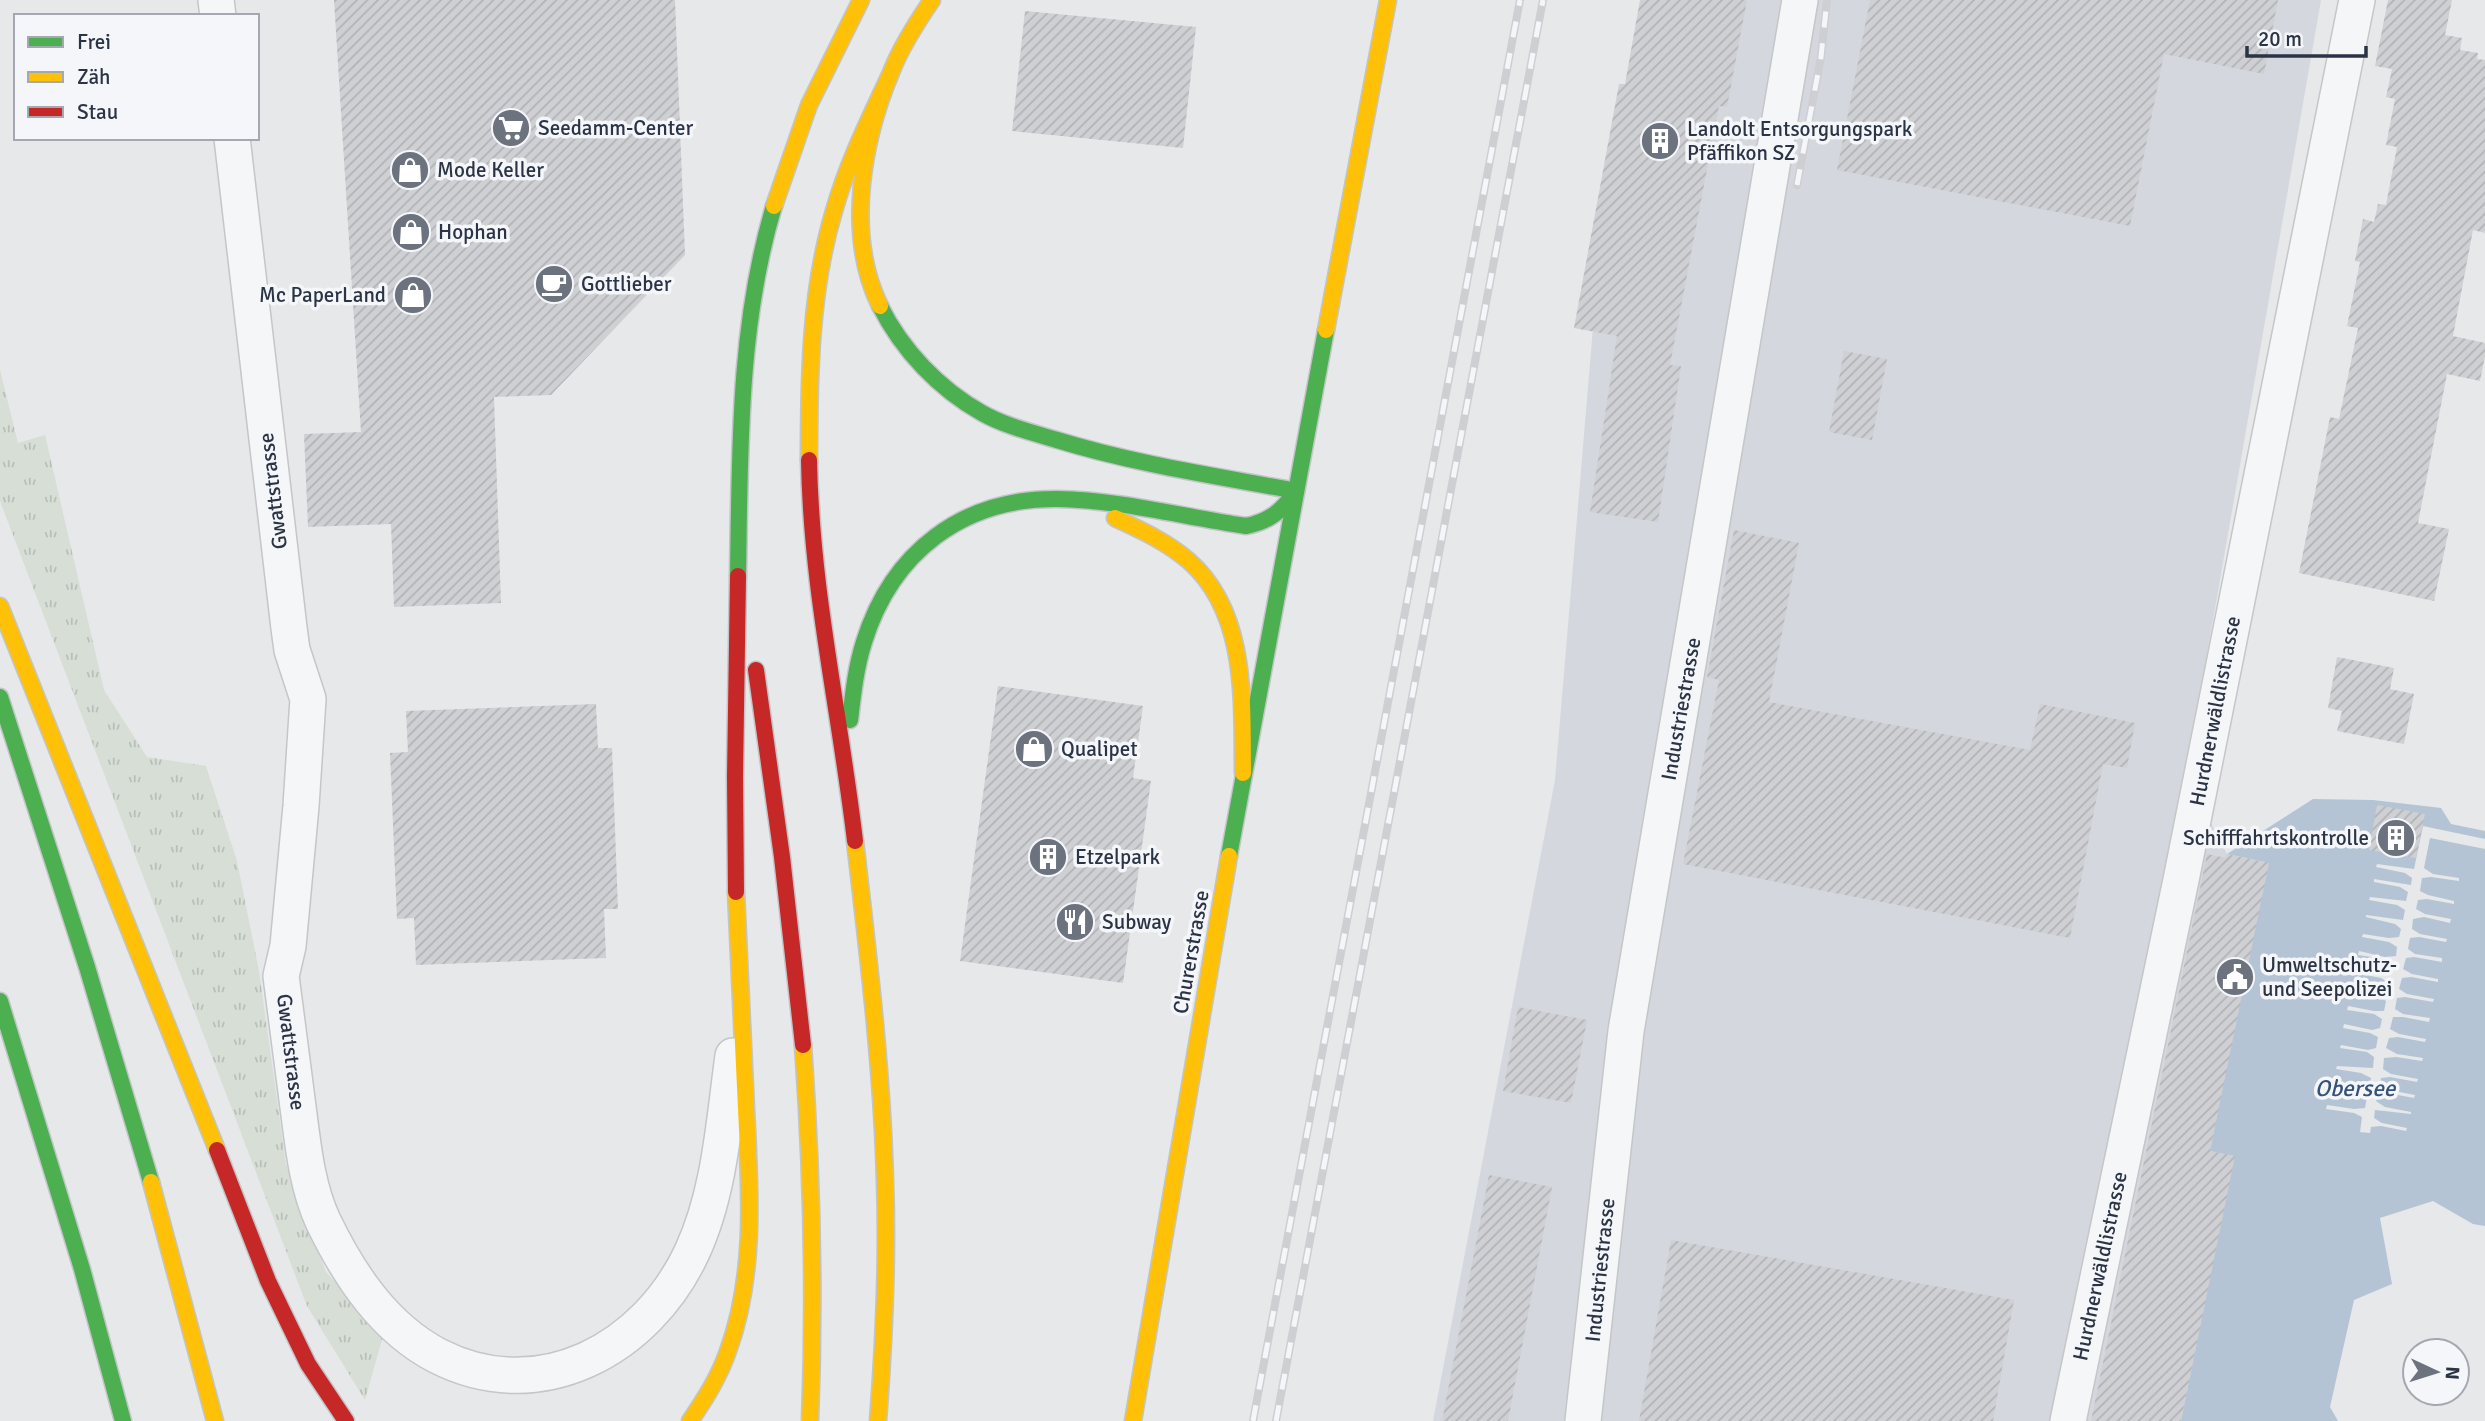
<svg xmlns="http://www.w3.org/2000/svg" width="2485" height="1421" viewBox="0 0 2485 1421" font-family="Signika,sans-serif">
<defs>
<pattern id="grass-tufts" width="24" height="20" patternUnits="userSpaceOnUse" patternTransform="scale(1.75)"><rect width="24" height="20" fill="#d6ded6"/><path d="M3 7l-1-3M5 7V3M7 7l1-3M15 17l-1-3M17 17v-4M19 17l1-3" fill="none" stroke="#b8bfb9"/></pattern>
<pattern id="building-hatch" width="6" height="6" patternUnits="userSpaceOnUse" patternTransform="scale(1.75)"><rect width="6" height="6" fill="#ced0d3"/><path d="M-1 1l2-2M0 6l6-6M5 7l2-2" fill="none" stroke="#b1b3b6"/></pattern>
</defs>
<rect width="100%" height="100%" fill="#e6e8ea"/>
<polygon fill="#d4d7dd" points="1655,0 2321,0 2186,775 2227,854 2265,862 2210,1150 2235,1156 2181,1421 1433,1421 1555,780 1596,292"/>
<polygon fill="url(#grass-tufts)" points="0,370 18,443 45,435 104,690 147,757 206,766 237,861 259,971 286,1164 326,1272 383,1336 365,1400 307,1306 0,501"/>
<polygon fill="#b4c4d5" points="2313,799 2373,800 2441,808 2451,824 2485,831 2485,1226 2473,1224 2433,1201 2380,1218 2392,1284 2354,1300 2330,1407 2338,1421 2181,1421 2234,1156 2210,1151 2265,862 2227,854"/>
<polygon fill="#e6e8ea" points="2423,826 2485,839 2485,849 2430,838 2424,868 2433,874 2459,878 2459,881 2431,877 2422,878 2420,891 2428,895 2454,901 2454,904 2427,899 2418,900 2416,909 2425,914 2451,919 2450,923 2424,917 2413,919 2412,929 2420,934 2447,939 2446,942 2419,937 2410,938 2408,949 2415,954 2442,958 2442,962 2414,957 2406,958 2403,969 2412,974 2438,979 2438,982 2411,977 2402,978 2399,989 2407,994 2434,999 2433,1002 2405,997 2397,998 2395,1009 2403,1014 2430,1018 2429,1022 2403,1017 2393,1017 2390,1029 2399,1034 2426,1039 2425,1042 2398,1037 2389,1038 2386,1048 2397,1054 2423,1058 2422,1061 2396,1057 2384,1058 2383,1069 2391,1074 2418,1079 2417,1082 2390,1077 2381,1078 2380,1085 2389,1090 2415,1095 2414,1098 2387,1093 2378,1094 2376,1101 2385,1107 2411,1112 2411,1114 2375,1110 2374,1118 2382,1123 2407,1128 2406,1131 2381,1126 2371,1127 2370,1133 2360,1132 2362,1117 2354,1113 2326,1109 2327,1105 2354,1109 2365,1108 2367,1097 2358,1093 2331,1089 2332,1085 2359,1090 2369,1089 2371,1078 2361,1073 2336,1069 2337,1066 2373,1068 2374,1057 2367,1052 2340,1048 2341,1045 2368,1050 2376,1048 2378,1037 2370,1033 2343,1028 2344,1024 2372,1030 2380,1028 2382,1019 2374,1014 2347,1010 2348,1006 2374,1011 2384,1011 2386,1001 2378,996 2351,991 2351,988 2379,993 2388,992 2389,983 2381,978 2355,973 2355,970 2381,975 2391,974 2393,965 2385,959 2358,955 2359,951 2385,957 2396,956 2397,947 2389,942 2362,937 2363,934 2389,938 2399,937 2401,929 2395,924 2366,917 2366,915 2403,920 2405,910 2397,905 2369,900 2370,897 2406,901 2408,892 2400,887 2374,882 2374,879 2411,885 2412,878 2405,873 2376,867 2377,864 2414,869"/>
<g fill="url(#building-hatch)">
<polygon points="334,0 675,0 685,255 551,395 494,397 501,603 394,607 391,524 308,527 304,434 361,432"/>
<polygon points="1640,0 1747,0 1727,107 1719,106 1670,365 1681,366 1658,522 1590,512 1617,336 1574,328 1619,84 1625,84"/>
<polygon points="1870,0 2278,0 2264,74 2164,54 2130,226 1837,170"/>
<polygon points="2388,0 2452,0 2445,35 2462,38 2460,50 2478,53 2477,59 2485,60 2485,233 2473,230 2453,336 2485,343 2485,356 2480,381 2447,374 2418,523 2449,529 2434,601 2299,573 2330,417 2339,419 2358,328 2347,326 2360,262 2355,261 2363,219 2374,222 2378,204 2386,205 2397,147 2386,145 2395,99 2386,97 2392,69 2375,66"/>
<polygon points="1025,11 1196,27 1183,148 1012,131"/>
<polygon points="1844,351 1887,359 1872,440 1829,432"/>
<polygon points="1734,530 1799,543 1769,702 2030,750 2040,704 2135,723 2127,768 2103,764 2070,938 1683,864 1719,680 1707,677"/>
<polygon points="2337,657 2394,668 2390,689 2414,694 2404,744 2337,731 2342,711 2328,708"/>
<polygon points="998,686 1143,706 1133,778 1151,781 1123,983 960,961"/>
<polygon points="596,704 598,748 612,748 618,909 604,909 606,958 416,965 414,918 397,919 390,753 408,752 406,711"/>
<polygon points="2377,805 2425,814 2416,858 2369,850"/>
<polygon points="2207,854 2226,858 2227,854 2269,863 2210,1151 2235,1156 2181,1421 2091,1421"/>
<polygon points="1518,1007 1587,1020 1571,1103 1503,1091"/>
<polygon points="1489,1175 1552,1187 1508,1421 1442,1421"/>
<polygon points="1671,1240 2014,1300 1993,1421 1639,1421"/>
</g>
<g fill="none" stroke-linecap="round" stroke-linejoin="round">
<g stroke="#c4c6c8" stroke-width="38">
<g id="street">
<polyline points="216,0 218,16"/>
<path d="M232 138 289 628 292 650 308 699 301 806 288 946 281 976C287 1020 292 1063 298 1107 303 1145 307 1187 323 1221 349 1275 384 1328 438 1356 540 1408 647 1349 692 1252 720 1192 724 1121 733 1056"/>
<polyline points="1583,1421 1626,1031 1800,0"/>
<polyline points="2068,1421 2181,880 2357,0"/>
</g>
</g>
<g stroke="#c2c5c8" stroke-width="19">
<g id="fast">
<path d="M880 306C902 350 939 389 982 413 1005 426 1031 432 1057 440 1135 464 1216 476 1296 491"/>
<path d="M738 576C740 451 738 326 774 206"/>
<polyline points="0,697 87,967 151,1182"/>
<path d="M850 720C853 694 856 667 864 642 892 552 963 498 1057 499 1121 500 1183 517 1246 526 1269 522 1283 510 1296 491"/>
<polyline points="1229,856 1326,330"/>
<polyline points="0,1001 82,1269 123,1421"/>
</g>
</g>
<g stroke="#c2c5c8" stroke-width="19">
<g id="slow">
<polyline points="774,206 809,105 861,0"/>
<path d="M880 306C845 235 862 141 892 70 902 45 917 22 932 0"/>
<polyline points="1326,330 1388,0"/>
<path d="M809 460C809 378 810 290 834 211 847 164 869 120 889 77"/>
<path d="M1115 518C1141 530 1167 542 1189 561 1248 613 1242 702 1243 773"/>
<polyline points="0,606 217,1150"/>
<path d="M855 841C868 954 882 1067 885 1181 888 1261 884 1341 878 1421"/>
<path d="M803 1045C812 1173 815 1293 810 1421"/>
<polyline points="151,1182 215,1421"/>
<path d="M690 1421C705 1399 719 1377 728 1351 756 1275 750 1189 746 1109 743 1037 739 964 736 892"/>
<polyline points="1133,1421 1229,856"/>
</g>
</g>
<g stroke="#c2c5c8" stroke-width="19">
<g id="jam">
<path d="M809 460C811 589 840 713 855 841"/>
<polyline points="756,670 782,857 803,1045"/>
<polyline points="736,892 735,777 738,576"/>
<polyline points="217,1150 268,1281 308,1364 346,1421"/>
</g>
</g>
<use href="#street" stroke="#f5f6f7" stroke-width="35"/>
<use href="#fast" stroke="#4caf50" stroke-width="16"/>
<use href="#slow" stroke="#ffc107" stroke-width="16"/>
<use href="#jam" stroke="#c62828" stroke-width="16"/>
<g stroke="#cecfd2" stroke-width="8">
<g id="rail">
<polyline points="1797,185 1821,57 1827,0"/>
<polyline points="1253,1421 1520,0"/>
<polyline points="1276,1421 1543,0"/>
</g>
</g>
<use href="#rail" stroke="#f4f6f9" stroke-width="5" stroke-dasharray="16" stroke-linecap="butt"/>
</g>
<defs>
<g id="supermarket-disc" transform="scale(2.0125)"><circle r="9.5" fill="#6c737f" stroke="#f4f6f9"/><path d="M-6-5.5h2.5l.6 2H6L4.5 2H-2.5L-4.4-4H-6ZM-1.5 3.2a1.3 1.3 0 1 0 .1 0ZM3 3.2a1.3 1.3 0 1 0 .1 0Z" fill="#fff"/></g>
<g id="building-disc" transform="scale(2.0125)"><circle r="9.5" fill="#6c737f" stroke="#f4f6f9"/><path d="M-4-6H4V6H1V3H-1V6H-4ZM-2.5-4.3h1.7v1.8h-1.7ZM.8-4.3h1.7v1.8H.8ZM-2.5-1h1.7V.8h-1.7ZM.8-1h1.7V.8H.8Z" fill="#fff"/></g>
<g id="shop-disc" transform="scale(2.0125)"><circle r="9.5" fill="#6c737f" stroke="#f4f6f9"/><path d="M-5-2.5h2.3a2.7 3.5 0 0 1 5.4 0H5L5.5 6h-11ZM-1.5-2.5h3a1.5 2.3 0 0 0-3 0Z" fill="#fff"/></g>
<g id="cafe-disc" transform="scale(2.0125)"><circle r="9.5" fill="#6c737f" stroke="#f4f6f9"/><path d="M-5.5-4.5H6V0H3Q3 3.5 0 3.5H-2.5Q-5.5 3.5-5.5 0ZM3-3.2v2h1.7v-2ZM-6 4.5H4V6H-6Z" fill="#fff"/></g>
<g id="restaurant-disc" transform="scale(2.0125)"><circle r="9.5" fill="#6c737f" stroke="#f4f6f9"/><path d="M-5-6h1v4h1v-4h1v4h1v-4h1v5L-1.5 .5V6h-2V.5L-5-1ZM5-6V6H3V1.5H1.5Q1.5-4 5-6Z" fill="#fff"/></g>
<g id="civic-disc" transform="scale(2.0125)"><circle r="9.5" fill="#6c737f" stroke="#f4f6f9"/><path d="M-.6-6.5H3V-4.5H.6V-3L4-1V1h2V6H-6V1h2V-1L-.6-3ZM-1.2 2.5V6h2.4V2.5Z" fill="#fff"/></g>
</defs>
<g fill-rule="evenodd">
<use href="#supermarket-disc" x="511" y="128"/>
<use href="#building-disc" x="1660" y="141"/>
<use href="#shop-disc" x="410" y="170"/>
<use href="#shop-disc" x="411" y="232"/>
<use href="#cafe-disc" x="554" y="284"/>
<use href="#shop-disc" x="413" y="295"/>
<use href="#shop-disc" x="1034" y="749"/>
<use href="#building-disc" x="2396" y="838"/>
<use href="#building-disc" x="1048" y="857"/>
<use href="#restaurant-disc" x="1075" y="922"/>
<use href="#civic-disc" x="2235" y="977"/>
</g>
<g text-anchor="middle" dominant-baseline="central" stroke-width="7" stroke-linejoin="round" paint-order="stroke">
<g font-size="21" fill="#2b3445" stroke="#f4f6f9" text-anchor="start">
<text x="538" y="128">Seedamm-Center</text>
<text x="1687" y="129">Landolt Entsorgungspark<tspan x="1687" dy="24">Pfäffikon SZ</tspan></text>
<text x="437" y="170">Mode Keller</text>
<text x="438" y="232">Hophan</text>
<text x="581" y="284">Gottlieber</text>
<text x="386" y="295" text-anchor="end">Mc PaperLand</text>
<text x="1061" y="749">Qualipet</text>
<text x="2369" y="838" text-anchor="end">Schifffahrtskontrolle</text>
<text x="1075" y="857">Etzelpark</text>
<text x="1102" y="922">Subway</text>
<text x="2262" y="965">Umweltschutz-<tspan x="2262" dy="24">und Seepolizei</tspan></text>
</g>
<g font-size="21" fill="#2b3445" stroke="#f4f6f9">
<text transform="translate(273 491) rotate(-97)">Gwattstrasse</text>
<text transform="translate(1681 709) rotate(-80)">Industriestrasse</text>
<text transform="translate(2215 711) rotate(-79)">Hurdnerwäldlistrasse</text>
<text transform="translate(1191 952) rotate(-80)">Churerstrasse</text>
<text transform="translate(291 1052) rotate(83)">Gwattstrasse</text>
<text transform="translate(2100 1266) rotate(-78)">Hurdnerwäldlistrasse</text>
<text transform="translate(1600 1270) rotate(-84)">Industriestrasse</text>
</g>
<g font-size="23" font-style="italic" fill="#34527a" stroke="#f4f6f9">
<text x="2355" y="1088">Obersee</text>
</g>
</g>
<rect x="14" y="14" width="245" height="126" fill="#f4f6f9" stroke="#a4a8b1" stroke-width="2"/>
<rect x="28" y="37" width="35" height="10" fill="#4caf50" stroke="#a4a8b1" stroke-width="2"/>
<text x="77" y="49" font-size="21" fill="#2b3445">Frei</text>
<rect x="28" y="72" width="35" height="10" fill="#ffc107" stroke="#a4a8b1" stroke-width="2"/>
<text x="77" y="84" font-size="21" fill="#2b3445">Zäh</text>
<rect x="28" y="107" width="35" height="10" fill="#c62828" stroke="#a4a8b1" stroke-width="2"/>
<text x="77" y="119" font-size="21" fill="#2b3445">Stau</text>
<g transform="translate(2436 1372) rotate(94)"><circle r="33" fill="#f4f6f9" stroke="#a4a8b1" stroke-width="2"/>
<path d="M0-5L12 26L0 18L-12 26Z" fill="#6c737f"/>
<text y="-10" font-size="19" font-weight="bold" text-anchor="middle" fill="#2b3445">N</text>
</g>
<path d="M2247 46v10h119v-10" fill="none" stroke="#2b3445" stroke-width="3.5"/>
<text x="2258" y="46" font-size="21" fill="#2b3445" stroke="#f4f6f9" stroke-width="5" paint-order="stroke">20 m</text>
</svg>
